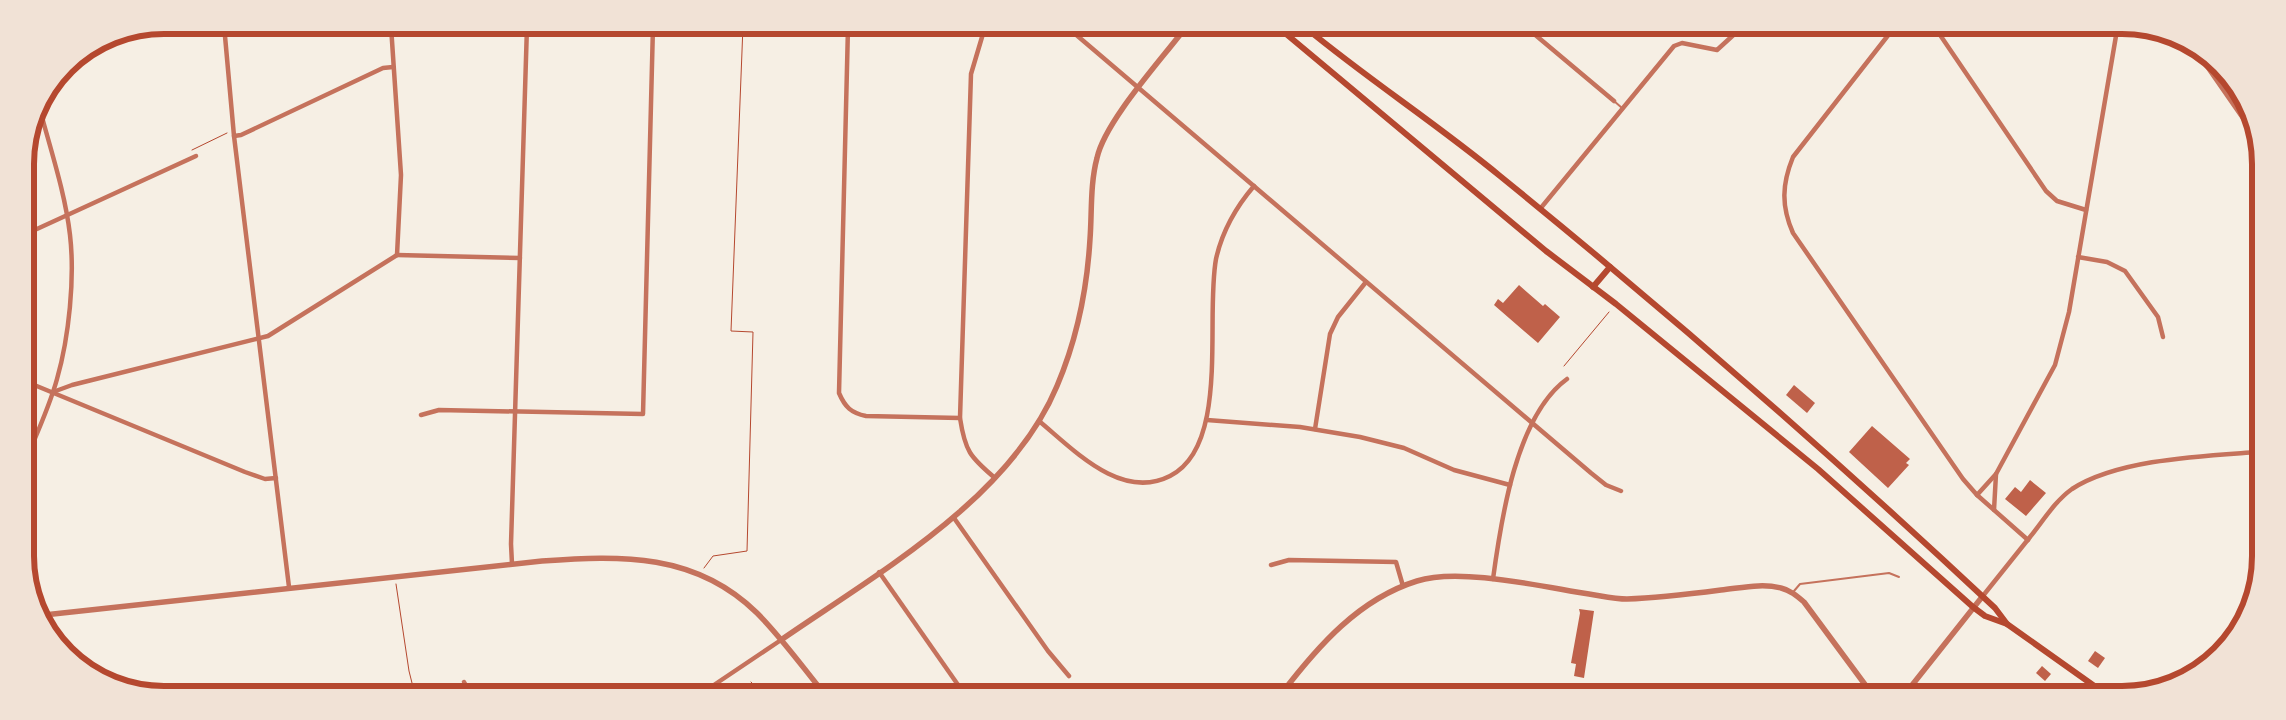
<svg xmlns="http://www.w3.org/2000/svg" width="2286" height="720" viewBox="0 0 2286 720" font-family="Literata,serif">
<rect width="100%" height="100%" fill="#f6efe4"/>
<g fill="#bf614a">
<polygon points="1519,285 1543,306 1545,304 1560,317 1538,343 1494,305 1498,299 1503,303"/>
<polygon points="1794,385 1815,403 1807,413 1786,395"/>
<polygon points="1872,426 1910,459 1906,463 1909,465 1888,488 1849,452"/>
<polygon points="2030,480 2046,493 2026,516 2005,499 2015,487 2021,492"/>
<polygon points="1579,609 1594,611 1584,678 1574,676 1576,664 1571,663 1580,613"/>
<polygon points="2095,651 2105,658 2098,668 2088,661"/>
<polygon points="2042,666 2051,674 2045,681 2036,673"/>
</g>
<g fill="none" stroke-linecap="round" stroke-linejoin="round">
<g stroke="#b5482f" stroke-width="1">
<polyline points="192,150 227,133"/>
<polyline points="1564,366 1609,312"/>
<polyline points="704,568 713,556 747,551 753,332 731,331 743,26"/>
<polyline points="396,584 409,671 414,691"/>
<polyline points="751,682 760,692"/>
</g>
<g stroke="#c5725c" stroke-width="2">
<polyline points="1614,101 1622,108"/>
<polyline points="1794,591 1800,584 1889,573 1899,577"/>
</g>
<g stroke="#c5725c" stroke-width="4.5">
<polyline points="224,25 234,136 289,587"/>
<polyline points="391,26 401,175 397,255"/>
<path d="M848 27 839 393C845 407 851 413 866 416L960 418"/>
<path d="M985 27 971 74 960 418C965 451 970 457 995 478"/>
<polyline points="1067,27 1591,473 1606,485 1621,491"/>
<polyline points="1527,28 1614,101"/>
<path d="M1893 29 1793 157C1782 184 1781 206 1793 233L1963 479 1977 495 2028 540"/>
<polyline points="1936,29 2046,191 2057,201 2086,210"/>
<polyline points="2199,55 2258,140"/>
<polyline points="234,136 241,135 383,68 393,67"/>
<polyline points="1540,209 1674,46 1682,43 1717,50 1740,29"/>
<polyline points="26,234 196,156"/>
<polyline points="397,255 520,258"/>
<polyline points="2078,257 2107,262 2125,271 2158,317 2163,337"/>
<polyline points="27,382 245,472 265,479 276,478"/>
<polyline points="53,392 72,385 268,336 397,255"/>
<polyline points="421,415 439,410 643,414 653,26"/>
<polyline points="1207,420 1300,427 1360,437 1404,448 1454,470 1510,485"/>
<path d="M1039 421C1074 450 1121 501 1170 476 1230 446 1205 318 1216 259 1222 232 1236 207 1254 186"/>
<polyline points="1315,429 1330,334 1338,317 1366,282"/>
<path d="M27 457C38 431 50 405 57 379 69 337 75 278 70 235 65 192 50 148 39 106"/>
<polyline points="1977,495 1996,474 2055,365 2069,312 2117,30"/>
<polyline points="1994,510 1996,474"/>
<polyline points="954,518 1048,651 1069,676"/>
<polyline points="512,564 511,544 527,26"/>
<polyline points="1271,565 1289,560 1396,562 1403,586"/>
<polyline points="879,572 963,692"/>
<path d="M1493 579C1501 520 1516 416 1567 379"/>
<path d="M1982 597C1998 577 2014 557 2030 537 2043 521 2055 501 2072 489 2118 459 2203 456 2257 452"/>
<polyline points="464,682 469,691"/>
<polyline points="577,691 637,691"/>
<polyline points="705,691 781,640"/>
</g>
<g stroke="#c5725c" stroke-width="5.5">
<path d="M44 615 542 561C621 555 696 553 757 613 781 637 801 665 823 692"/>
<path d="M781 640C878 573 1010 499 1057 386 1077 339 1087 290 1090 239 1092 213 1090 184 1097 158 1105 121 1162 59 1186 27"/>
<path d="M1282 693C1318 646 1359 599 1417 581 1459 567 1544 587 1589 594 1602 596 1615 599 1627 599 1659 598 1690 594 1721 590 1741 588 1762 583 1781 588 1790 590 1797 596 1804 602L1872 694"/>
<polyline points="1905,694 1982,597"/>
</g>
<g stroke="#b5482f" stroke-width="6">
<polyline points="1279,28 1546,251 1616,304 1818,469 1973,607 1985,616 2007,624 2107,695"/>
<path d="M1306 28C1369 80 1437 124 1500 176 1670 314 1835 458 1995 608L2007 624"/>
<polyline points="1593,287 1610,267"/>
</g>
</g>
<path d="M0 0H2286V720H0ZM164 34H2122A130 130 0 0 1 2252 164V556A130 130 0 0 1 2122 686H164A130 130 0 0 1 34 556V164A130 130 0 0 1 164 34Z" fill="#f1e2d6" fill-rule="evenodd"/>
<path fill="none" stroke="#b5482f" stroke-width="6" d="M164 34H2122A130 130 0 0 1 2252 164V556A130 130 0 0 1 2122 686H164A130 130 0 0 1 34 556V164A130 130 0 0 1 164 34Z"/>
</svg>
